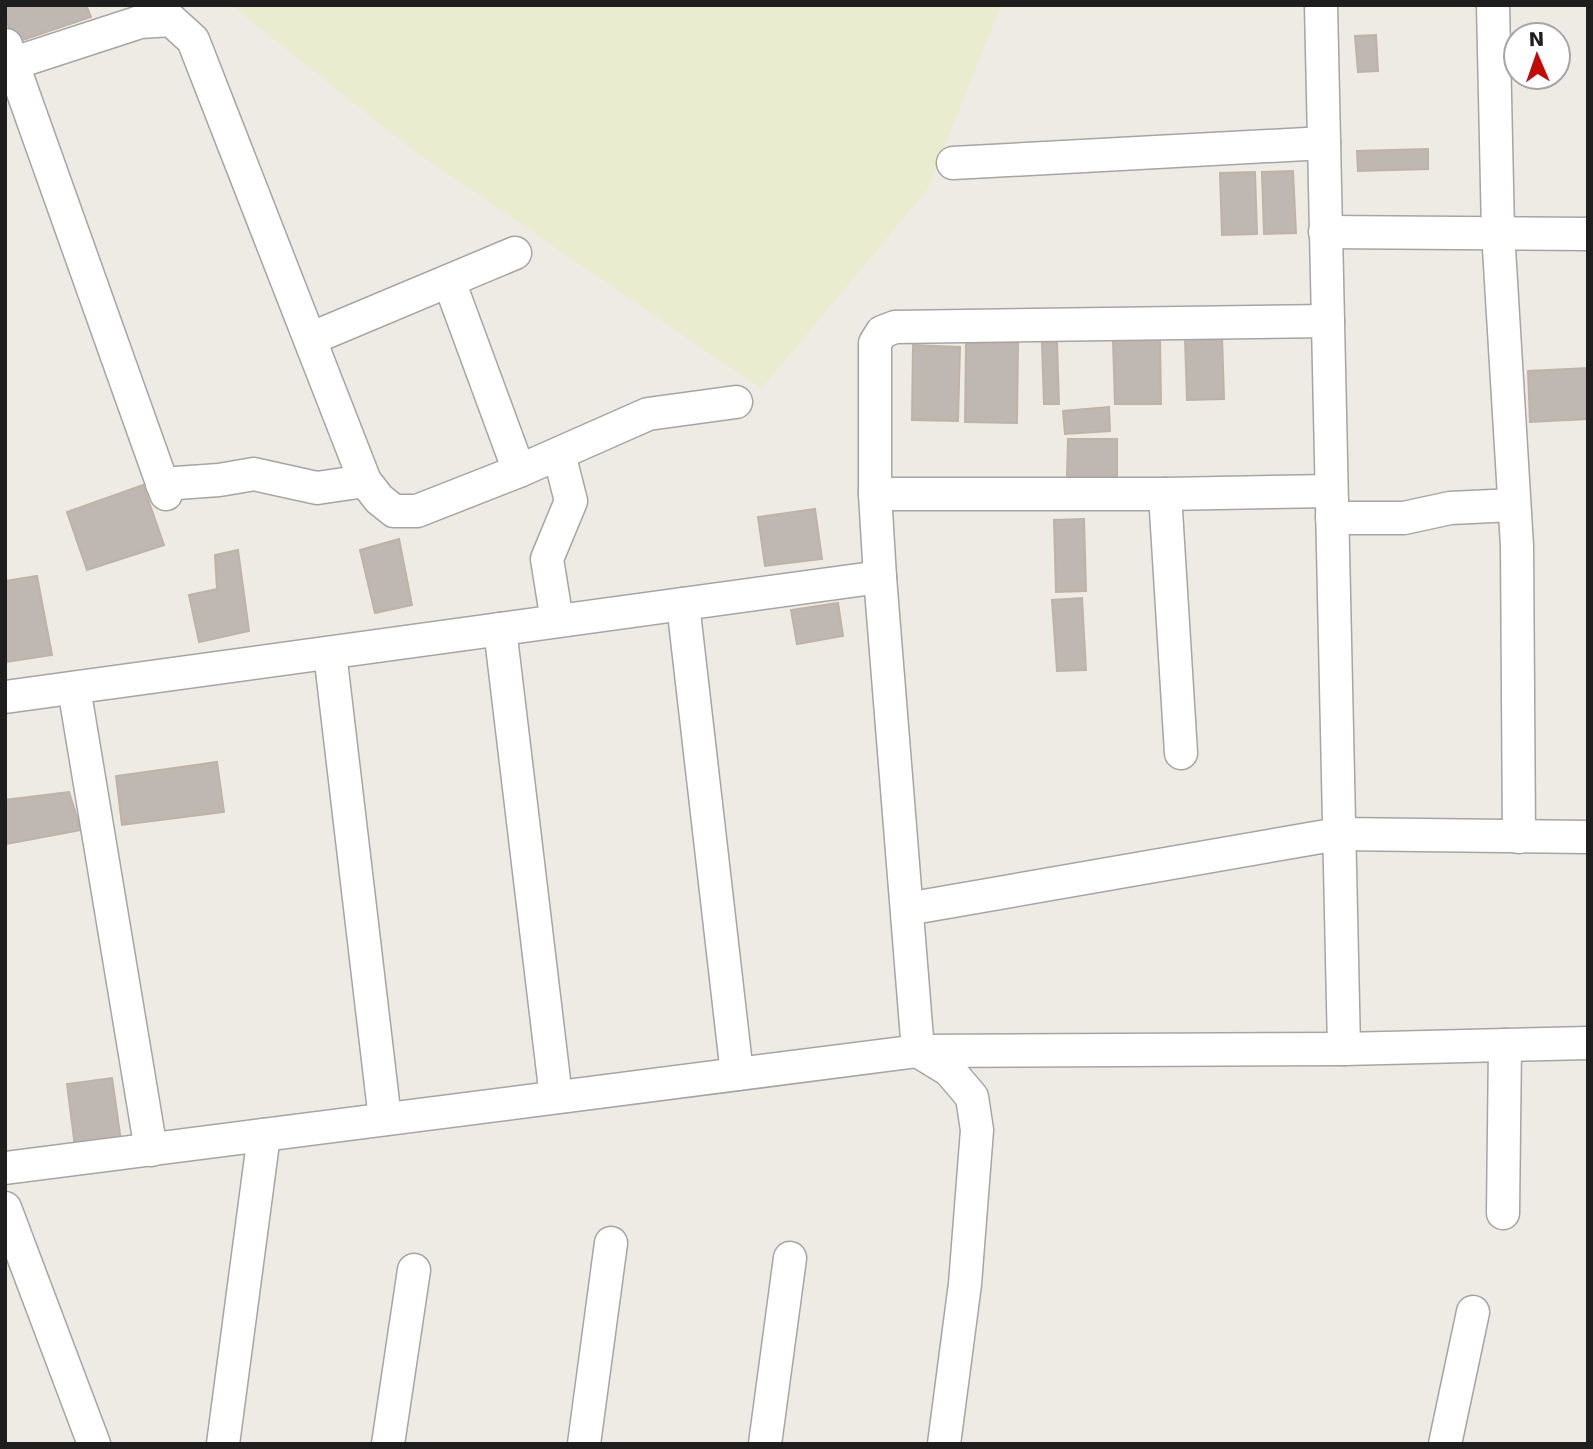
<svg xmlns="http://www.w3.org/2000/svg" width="1593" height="1449" viewBox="0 0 1593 1449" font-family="'DejaVu Sans',sans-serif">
<rect width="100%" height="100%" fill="#eeebe4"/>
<polygon fill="#eaecd0" points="231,5 1001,5 927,190 761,389 407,146"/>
<g fill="#bfb7b1" stroke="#bfb2a7" stroke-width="2">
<polygon points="5,5 86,5 91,17 14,43 5,16"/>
<polygon points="1376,35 1378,71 1358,72 1355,36"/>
<polygon points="1428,149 1428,169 1358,171 1357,151"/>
<polygon points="1293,171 1296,233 1264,234 1262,172"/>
<polygon points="1255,172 1257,234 1222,235 1220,173"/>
<polygon points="1222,336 1224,399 1187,400 1185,338"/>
<polygon points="1160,339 1161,404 1115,404 1113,340"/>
<polygon points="1057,342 1059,404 1044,404 1042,343"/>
<polygon points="966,343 1018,343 1017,423 965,422"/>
<polygon points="913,345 960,347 958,421 912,420"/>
<polygon points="1588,368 1588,419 1530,422 1528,371"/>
<polygon points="1109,407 1110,431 1065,434 1063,411"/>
<polygon points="1068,439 1117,439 1117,476 1067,476"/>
<polygon points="143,485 164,545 87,570 67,512"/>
<polygon points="815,509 822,559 765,566 758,517"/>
<polygon points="1084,519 1086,591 1056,592 1054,520"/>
<polygon points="399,539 412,605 375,613 360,550"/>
<polygon points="238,550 249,631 199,642 189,595 217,589 215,555"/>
<polygon points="37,576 52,655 5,662 5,581"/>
<polygon points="1082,598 1086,670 1057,671 1052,600"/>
<polygon points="838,603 843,636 797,644 791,610"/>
<polygon points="217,762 224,812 122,825 116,776"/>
<polygon points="69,792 81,830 6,844 5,800"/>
<polygon points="112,1078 121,1141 75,1147 67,1084"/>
</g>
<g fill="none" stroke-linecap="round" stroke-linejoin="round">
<g stroke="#a5a5a5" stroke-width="35">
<g id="street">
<polyline points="1321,5 1344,1049"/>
<polyline points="1493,5 1498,232 1517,546 1519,837"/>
<polyline points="6,45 166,494"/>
<polyline points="5,66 140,22 171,20 193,40 365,481 379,499 394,511 417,511 519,471 648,414 736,402"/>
<polyline points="953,163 1324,143"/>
<polyline points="1325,232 1588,234"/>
<polyline points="449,281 519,471"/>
<polyline points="1328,321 895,327 882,332 875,343 875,494 880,577 918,1051 1344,1049 1588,1043"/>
<polyline points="310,339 515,253"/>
<polyline points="162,484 219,480 254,474 317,488 365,481"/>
<polyline points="875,494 1165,494 1331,491"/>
<polyline points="1165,494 1181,753"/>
<polyline points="1332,518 1404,518 1450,508 1514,505"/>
<polyline points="683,604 737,1074"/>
<polyline points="557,621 547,559 571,501 559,454"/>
<polyline points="500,629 556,1097"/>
<polyline points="330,653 385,1119"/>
<polyline points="74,688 151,1150"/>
<polyline points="5,697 880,577"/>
<polyline points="907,909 1338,834 1588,837"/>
<polyline points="5,1168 918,1051 949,1070 972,1097 977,1130 965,1284 944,1444"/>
<polyline points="5,1208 94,1444"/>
<polyline points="1503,1213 1505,1045"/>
<polyline points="223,1444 264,1135"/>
<polyline points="388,1444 414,1270"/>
<polyline points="584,1444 611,1243"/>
<polyline points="765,1444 790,1258"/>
<polyline points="1445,1444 1473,1312"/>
</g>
</g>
<use href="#street" stroke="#fff" stroke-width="32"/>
</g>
<rect width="1593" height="1449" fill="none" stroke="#1e1e1e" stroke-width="14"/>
<g transform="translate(1537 56) rotate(358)"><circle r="33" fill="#ffffff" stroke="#a5a5a5" stroke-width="2"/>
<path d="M0-5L12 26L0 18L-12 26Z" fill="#c20b09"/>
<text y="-10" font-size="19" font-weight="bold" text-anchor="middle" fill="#1e1e1e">N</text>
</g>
</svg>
